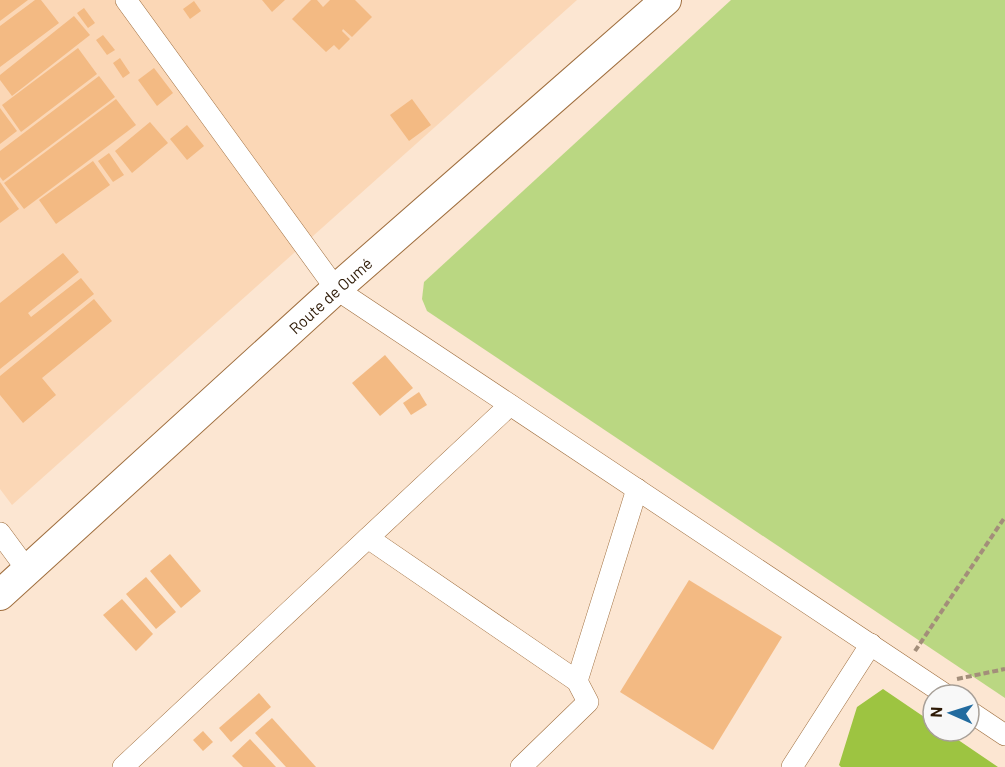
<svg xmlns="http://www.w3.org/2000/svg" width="1005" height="767" viewBox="0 0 1005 767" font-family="Barlow,sans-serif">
<rect width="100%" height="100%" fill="#fce6d2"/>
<polygon fill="#fbd7b6" points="0,0 577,0 12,505 0,489"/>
<polygon fill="#bad782" points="731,0 1005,0 1005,698 427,311 422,299 424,282"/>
<polygon fill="#9dc441" points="883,689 933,723 933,731 945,731 998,767 841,767 839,765 857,707"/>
<g fill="#f3ba83">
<polygon points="0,0 28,0 0,21"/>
<polygon points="35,0 41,0 59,23 0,67 0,26"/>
<polygon points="262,0 285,0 272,12"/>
<polygon points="311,0 317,0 323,7 330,0 355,0 372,17 352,37 343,29 342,31 350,39 339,50 334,45 326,52 292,19"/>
<polygon points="194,1 201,11 190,19 183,9"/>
<polygon points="84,8 95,23 88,28 77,13"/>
<polygon points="74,16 90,35 12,96 0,80 0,75"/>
<polygon points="103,35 115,50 107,55 96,40"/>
<polygon points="78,48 97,74 21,132 2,105"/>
<polygon points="120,58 130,73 123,78 113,63"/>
<polygon points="154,68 173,93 157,106 138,80"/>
<polygon points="99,76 115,97 3,181 0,177 0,151"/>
<polygon points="116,99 136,125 24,209 4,183"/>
<polygon points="412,99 431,125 409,141 390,115"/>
<polygon points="0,108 17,131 0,144"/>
<polygon points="150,122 168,143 132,173 115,151"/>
<polygon points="187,125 204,146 187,160 170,139"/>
<polygon points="109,153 124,175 113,182 98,161"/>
<polygon points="93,161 110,185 56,224 39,200"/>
<polygon points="0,182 19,209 0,223"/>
<polygon points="63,253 79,272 28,313 31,317 81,278 94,294 0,369 0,303"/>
<polygon points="94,299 112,321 42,378 56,395 23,423 0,395 0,376"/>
<polygon points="385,355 413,388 380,416 352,383"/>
<polygon points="419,392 427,405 411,415 403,403"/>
<polygon points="170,554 201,591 181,608 150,571"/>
<polygon points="146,577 176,612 156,629 126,594"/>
<polygon points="689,580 782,637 713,750 620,692"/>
<polygon points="122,599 153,634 136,651 103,615"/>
<polygon points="259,693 271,707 231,742 219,728"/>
<polygon points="272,718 316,767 286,767 255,733"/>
<polygon points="203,731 213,742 203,751 193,740"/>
<polygon points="250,739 276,767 243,767 232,756"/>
</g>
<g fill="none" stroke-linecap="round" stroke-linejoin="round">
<g stroke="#9f6e3e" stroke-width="22">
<g id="minor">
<polyline points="126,0 336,289 946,695"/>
<polyline points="0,533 28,571"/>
<polyline points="368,538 577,681 588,702 521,767"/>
<polyline points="577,681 637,489"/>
<polyline points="969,711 1005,735"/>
<polyline points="123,767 510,405"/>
<polyline points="792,767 871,644"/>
</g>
</g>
<g stroke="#9f6e3e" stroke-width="32">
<g id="secondary">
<path id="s1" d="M0 595 336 289 666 0"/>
</g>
</g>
<g stroke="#a38e7a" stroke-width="4" stroke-dasharray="6 3" stroke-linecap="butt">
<polyline points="915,651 1005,517"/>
<polyline points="957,679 1005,669"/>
</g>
<use href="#minor" stroke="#fff" stroke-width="21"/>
<use href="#secondary" stroke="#fff" stroke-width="30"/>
</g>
<g text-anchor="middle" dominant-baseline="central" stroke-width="6" stroke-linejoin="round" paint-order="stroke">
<g font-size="16" fill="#2d1905" stroke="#f8f8f8">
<text stroke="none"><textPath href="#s1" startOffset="446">Route de Oumé</textPath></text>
</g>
</g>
<g transform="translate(951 713) rotate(273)"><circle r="28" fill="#f8f8f8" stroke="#a79f97" stroke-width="1.5"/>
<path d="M0-4.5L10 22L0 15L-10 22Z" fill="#226b9f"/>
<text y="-9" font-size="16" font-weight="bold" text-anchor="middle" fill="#2d1905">N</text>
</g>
</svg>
